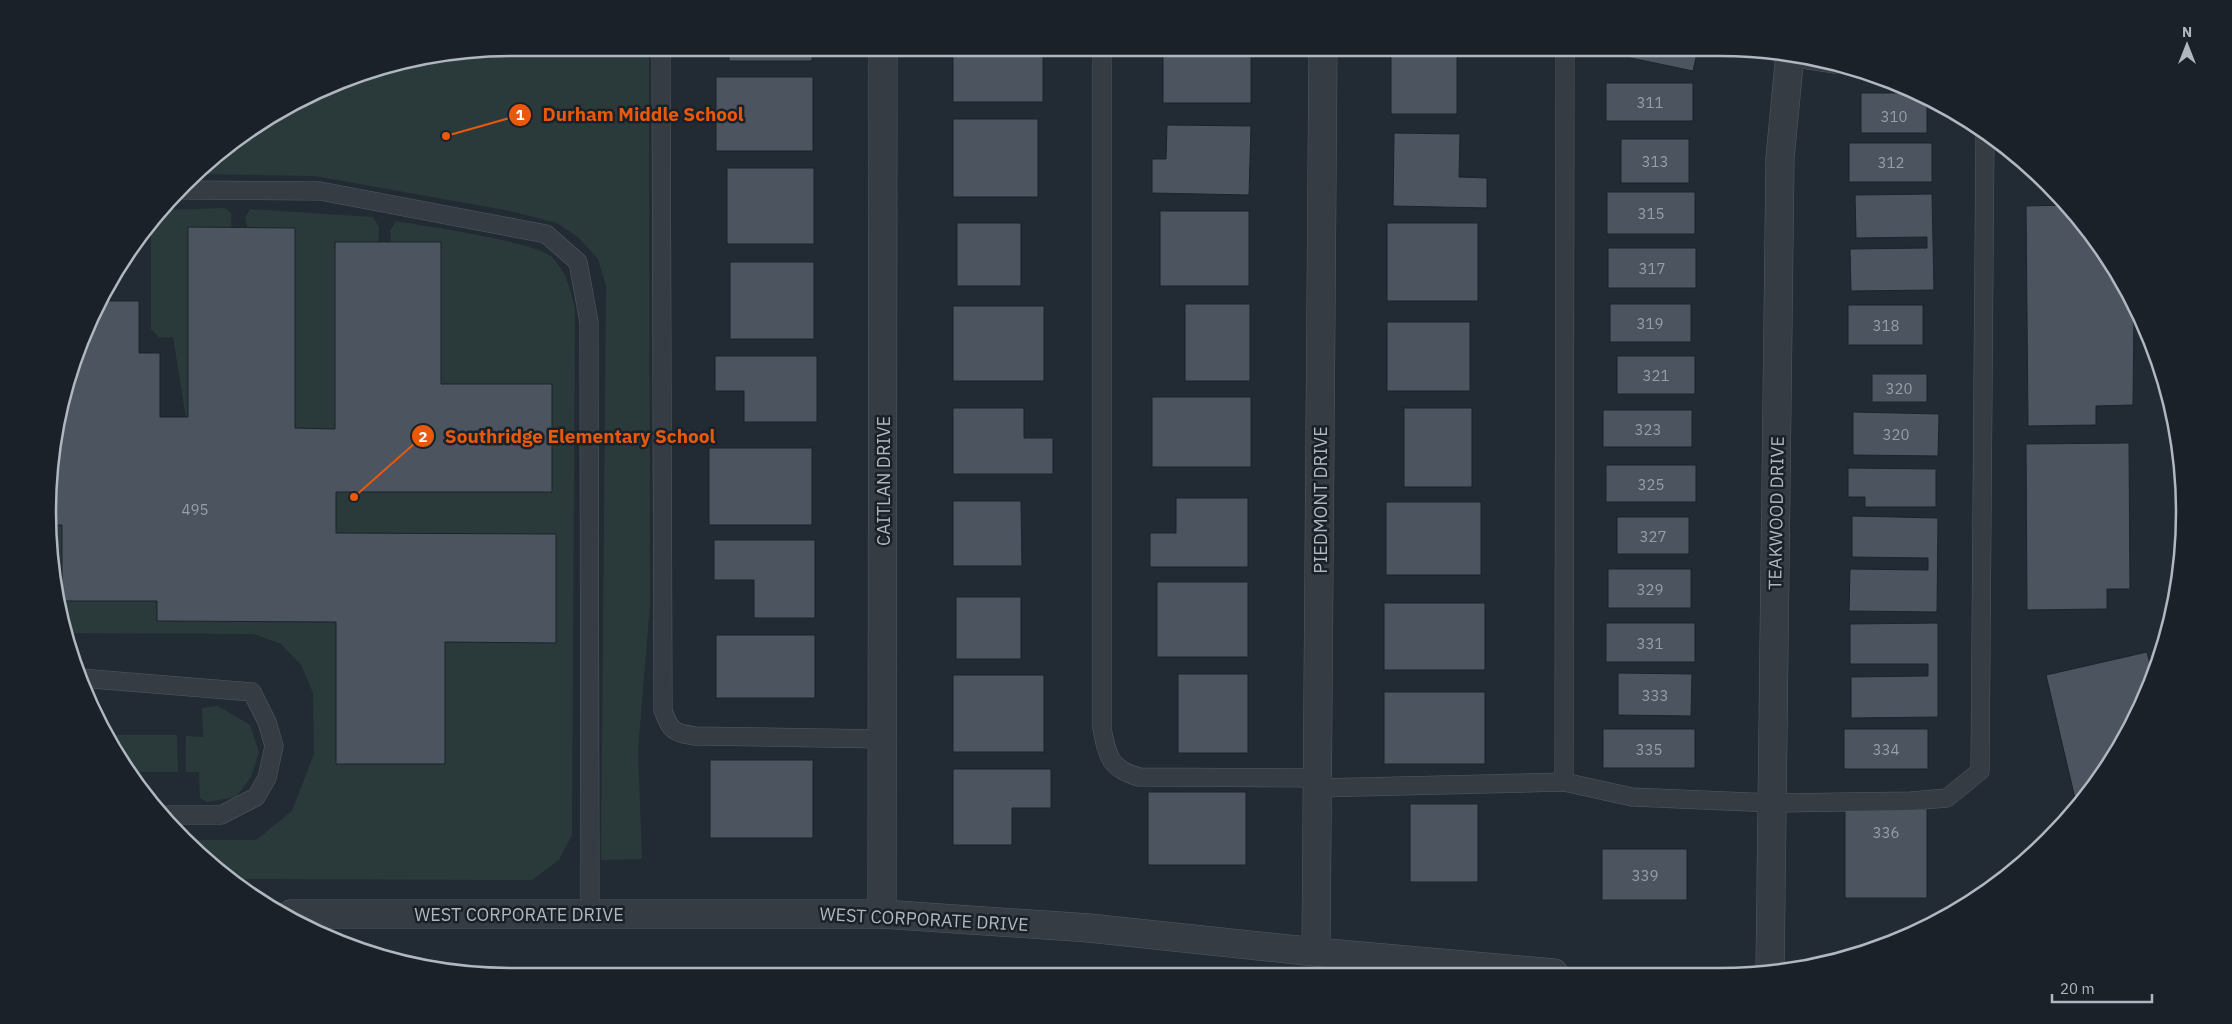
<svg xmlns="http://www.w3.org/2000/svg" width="2232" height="1024" viewBox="0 0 2232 1024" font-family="'IBM Plex Sans',sans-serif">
<rect width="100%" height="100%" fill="#222a34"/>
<g fill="#2a3a3a">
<polygon points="512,48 649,48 650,605 638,751 642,859 601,860 606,286 598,259 578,237 557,223 510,211 315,176 196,174 206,163 280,110 362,72"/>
<path d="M225 208 231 213 232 235 249 234 245 218 250 209 373 217 379 227 378 256 392 254 390 231 396 221C424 226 537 242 552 257 567 273 570 288 575 309L572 835 559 860 532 880 234 879 206 861 188 840H256L292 811 314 754 313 693 301 665 281 644 253 634 65 633 52 573 56 422 79 363 149 418 187 424 173 337 160 338 151 329V230L167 210Z"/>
<polygon points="218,706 250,725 259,752 251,777 236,797 207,802 200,798 199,772 186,772 186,736 203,737 202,708"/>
<polygon points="105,735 177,735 178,772 133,772 110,744"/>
</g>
<g fill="#4b545f" stroke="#1d232b">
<rect x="729" y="48" width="83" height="13"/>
<rect x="953" y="48" width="90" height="54"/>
<rect x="1163" y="48" width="88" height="55"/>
<rect x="1391" y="48" width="66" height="66"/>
<polygon points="1628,48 1698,48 1693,71 1626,57"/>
<rect x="716" y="77" width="97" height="74"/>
<rect x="1606" y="83" width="87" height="38"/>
<polygon points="1861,93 1916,93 1927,99 1927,133 1861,133"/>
<rect x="953" y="119" width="85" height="78"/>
<polygon points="1167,125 1251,126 1249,195 1152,193 1152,159 1166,159"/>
<polygon points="1394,133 1460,134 1459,177 1487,178 1487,208 1393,206"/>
<rect x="1621" y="139" width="68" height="44"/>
<rect x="1849" y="143" width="83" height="39"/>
<rect x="727" y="168" width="87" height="76"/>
<rect x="1607" y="192" width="88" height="42"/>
<polygon points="1932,194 1934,290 1851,291 1850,249 1927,248 1927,237 1856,238 1855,195"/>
<polygon points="2066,205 2106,254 2134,306 2133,405 2096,406 2096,425 2028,426 2026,206"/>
<rect x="1160" y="211" width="89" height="75"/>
<rect x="957" y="223" width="64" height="63"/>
<rect x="1387" y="223" width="91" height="78"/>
<polygon points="188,227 295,228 295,428 335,429 335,242 441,242 441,384 552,384 552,492 336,492 336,533 556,534 556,643 445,642 445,764 336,764 336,622 157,621 157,601 62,601 62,525 53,525 56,422 102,301 139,301 139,353 160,353 160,417 188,417"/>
<rect x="1608" y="248" width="88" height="40"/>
<rect x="730" y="262" width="84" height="77"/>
<rect x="1185" y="304" width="65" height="77"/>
<rect x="1610" y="304" width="81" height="38"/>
<rect x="1848" y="305" width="75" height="40"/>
<rect x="953" y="306" width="91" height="75"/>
<rect x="1387" y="322" width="83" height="69"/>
<polygon points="715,356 817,356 817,422 744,422 744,391 715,391"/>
<rect x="1617" y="356" width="78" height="38"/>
<rect x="1872" y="374" width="55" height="28"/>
<rect x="1152" y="397" width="99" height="70"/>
<polygon points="953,408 1024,408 1024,438 1053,438 1053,474 953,474"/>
<rect x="1404" y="408" width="68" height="79"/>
<rect x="1603" y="410" width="89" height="37"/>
<polygon points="1853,412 1939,414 1938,456 1853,455"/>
<polygon points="2129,443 2130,589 2107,589 2107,609 2027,610 2026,444"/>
<rect x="709" y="448" width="103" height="77"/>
<rect x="1606" y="465" width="90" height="37"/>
<polygon points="1848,468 1936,469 1936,507 1865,507 1865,497 1848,497"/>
<polygon points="1176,498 1248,498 1248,567 1150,567 1150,533 1176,533"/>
<polygon points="953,501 1021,501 1022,566 953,566"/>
<rect x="1386" y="502" width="95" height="73"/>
<polygon points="1852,516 1938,518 1937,612 1849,611 1850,569 1928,570 1928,558 1852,557"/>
<rect x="1617" y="517" width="72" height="37"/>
<polygon points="714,540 815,540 815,618 754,618 754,580 714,580"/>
<rect x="1608" y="569" width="83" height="39"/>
<rect x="1157" y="582" width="91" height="75"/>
<rect x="956" y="597" width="65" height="62"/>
<rect x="1384" y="603" width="101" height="67"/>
<rect x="1606" y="623" width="89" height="39"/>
<polygon points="1938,623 1938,717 1851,718 1851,677 1928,676 1928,664 1850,664 1850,624"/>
<rect x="716" y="635" width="99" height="63"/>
<polygon points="2147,652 2153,677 2149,689 2089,795 2077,807 2046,675"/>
<polygon points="1618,673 1692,674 1691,716 1618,715"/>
<rect x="1178" y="674" width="70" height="79"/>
<rect x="953" y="675" width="91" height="77"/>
<rect x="1384" y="692" width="101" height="72"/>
<rect x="1603" y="729" width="92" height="39"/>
<rect x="1844" y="729" width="84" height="40"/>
<rect x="710" y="760" width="103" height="78"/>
<polygon points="953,769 1051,769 1051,808 1012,808 1012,845 953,845"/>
<rect x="1148" y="792" width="98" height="73"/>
<rect x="1410" y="804" width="68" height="78"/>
<rect x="1845" y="809" width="82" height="89"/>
<rect x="1602" y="849" width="85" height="51"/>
</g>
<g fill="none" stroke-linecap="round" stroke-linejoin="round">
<g stroke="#535a62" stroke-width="19">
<g id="service">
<path d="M661 48 663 710C670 731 674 733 695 736L883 739"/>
<path d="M1102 48V728C1107 756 1110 769 1139 777L1318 778"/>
<polyline points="1789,57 1835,64"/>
<polyline points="184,190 320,191 546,234 578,262 589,322 590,914"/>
<polyline points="80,678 252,692 267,722 274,746 267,778 256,797 221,815 168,815"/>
<polyline points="1564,782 1565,48"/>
<polyline points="1317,788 1564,782 1632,797 1773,803 1911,801 1947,798 1980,771 1985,131"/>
</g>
</g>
<g stroke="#535a62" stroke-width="29">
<g id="minor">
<polyline points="882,914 883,48"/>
<polyline points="1316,952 1323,48"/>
<polyline points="1770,973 1780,158 1790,54"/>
</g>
</g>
<g stroke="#535a62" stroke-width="29">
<polyline id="tertiary" points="291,914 882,914 1089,928 1316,952 1554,973"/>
</g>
<use href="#service" stroke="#353c44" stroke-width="18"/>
<use href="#minor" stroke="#353c44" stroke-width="28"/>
<use href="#tertiary" stroke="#353c44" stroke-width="28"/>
</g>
<g text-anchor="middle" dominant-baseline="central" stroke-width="5" stroke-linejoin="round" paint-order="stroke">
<g font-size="15" fill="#979ea8">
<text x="1650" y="102">311</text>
<text x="1894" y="116">310</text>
<text x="1655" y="161">313</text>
<text x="1891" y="162">312</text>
<text x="1651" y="213">315</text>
<text x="1652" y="268">317</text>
<text x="1650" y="323">319</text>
<text x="1886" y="325">318</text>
<text x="1656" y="375">321</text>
<text x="1899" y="388">320</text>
<text x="1648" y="429">323</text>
<text x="1896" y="434">320</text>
<text x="1651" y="484">325</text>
<text x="195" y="509">495</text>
<text x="1653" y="536">327</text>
<text x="1650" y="589">329</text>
<text x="1650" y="643">331</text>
<text x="1655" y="695">333</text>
<text x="1649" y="749">335</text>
<text x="1886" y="749">334</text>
<text x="1886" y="832">336</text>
<text x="1645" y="875">339</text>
</g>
<g font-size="18" fill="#b0b7c1" stroke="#1b2129">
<text transform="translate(883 481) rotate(-90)">CAITLAN DRIVE</text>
<text transform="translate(1320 500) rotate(-90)">PIEDMONT DRIVE</text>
<text transform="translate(1776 513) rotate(-89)">TEAKWOOD DRIVE</text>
<text x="519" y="914">WEST CORPORATE DRIVE</text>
<text transform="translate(924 919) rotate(3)">WEST CORPORATE DRIVE</text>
</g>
</g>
<path d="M0 0H2232V1024H0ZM512 56H1720A456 456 0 0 1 2176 512V512A456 456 0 0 1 1720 968H512A456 456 0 0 1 56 512V512A456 456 0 0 1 512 56Z" fill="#1b2129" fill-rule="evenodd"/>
<path fill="none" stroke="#b0b7c1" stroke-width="2.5" d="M512 56H1720A456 456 0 0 1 2176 512V512A456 456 0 0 1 1720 968H512A456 456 0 0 1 56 512V512A456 456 0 0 1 512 56Z"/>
<path fill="none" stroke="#e8590c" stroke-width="2" d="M446 136L520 115M354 497L423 436"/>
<g fill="#e8590c" stroke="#1b2129" stroke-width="2">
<circle cx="446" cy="136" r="5"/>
<circle cx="354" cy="497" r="5"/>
<circle cx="520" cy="115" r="12"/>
<circle cx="423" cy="436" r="12"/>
</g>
<g font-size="15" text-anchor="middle" font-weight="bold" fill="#fff">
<text x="520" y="120">1</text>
<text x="423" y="442">2</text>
</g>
<g font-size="19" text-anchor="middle" font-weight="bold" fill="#e8590c" stroke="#1b2129" stroke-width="5" stroke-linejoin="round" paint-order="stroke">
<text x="643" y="121">Durham Middle School</text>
<text x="580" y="443">Southridge Elementary School</text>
</g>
<g transform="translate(2187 45)" stroke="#1b2129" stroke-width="4" paint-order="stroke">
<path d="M0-4L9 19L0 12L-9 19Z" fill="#b0b7c1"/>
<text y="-8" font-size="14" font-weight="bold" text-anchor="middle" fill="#b0b7c1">N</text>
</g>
<path d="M2052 994v8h100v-8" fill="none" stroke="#b0b7c1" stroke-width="2.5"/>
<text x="2060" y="994" font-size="15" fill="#b0b7c1" stroke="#1b2129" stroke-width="4" paint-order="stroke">20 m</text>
</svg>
